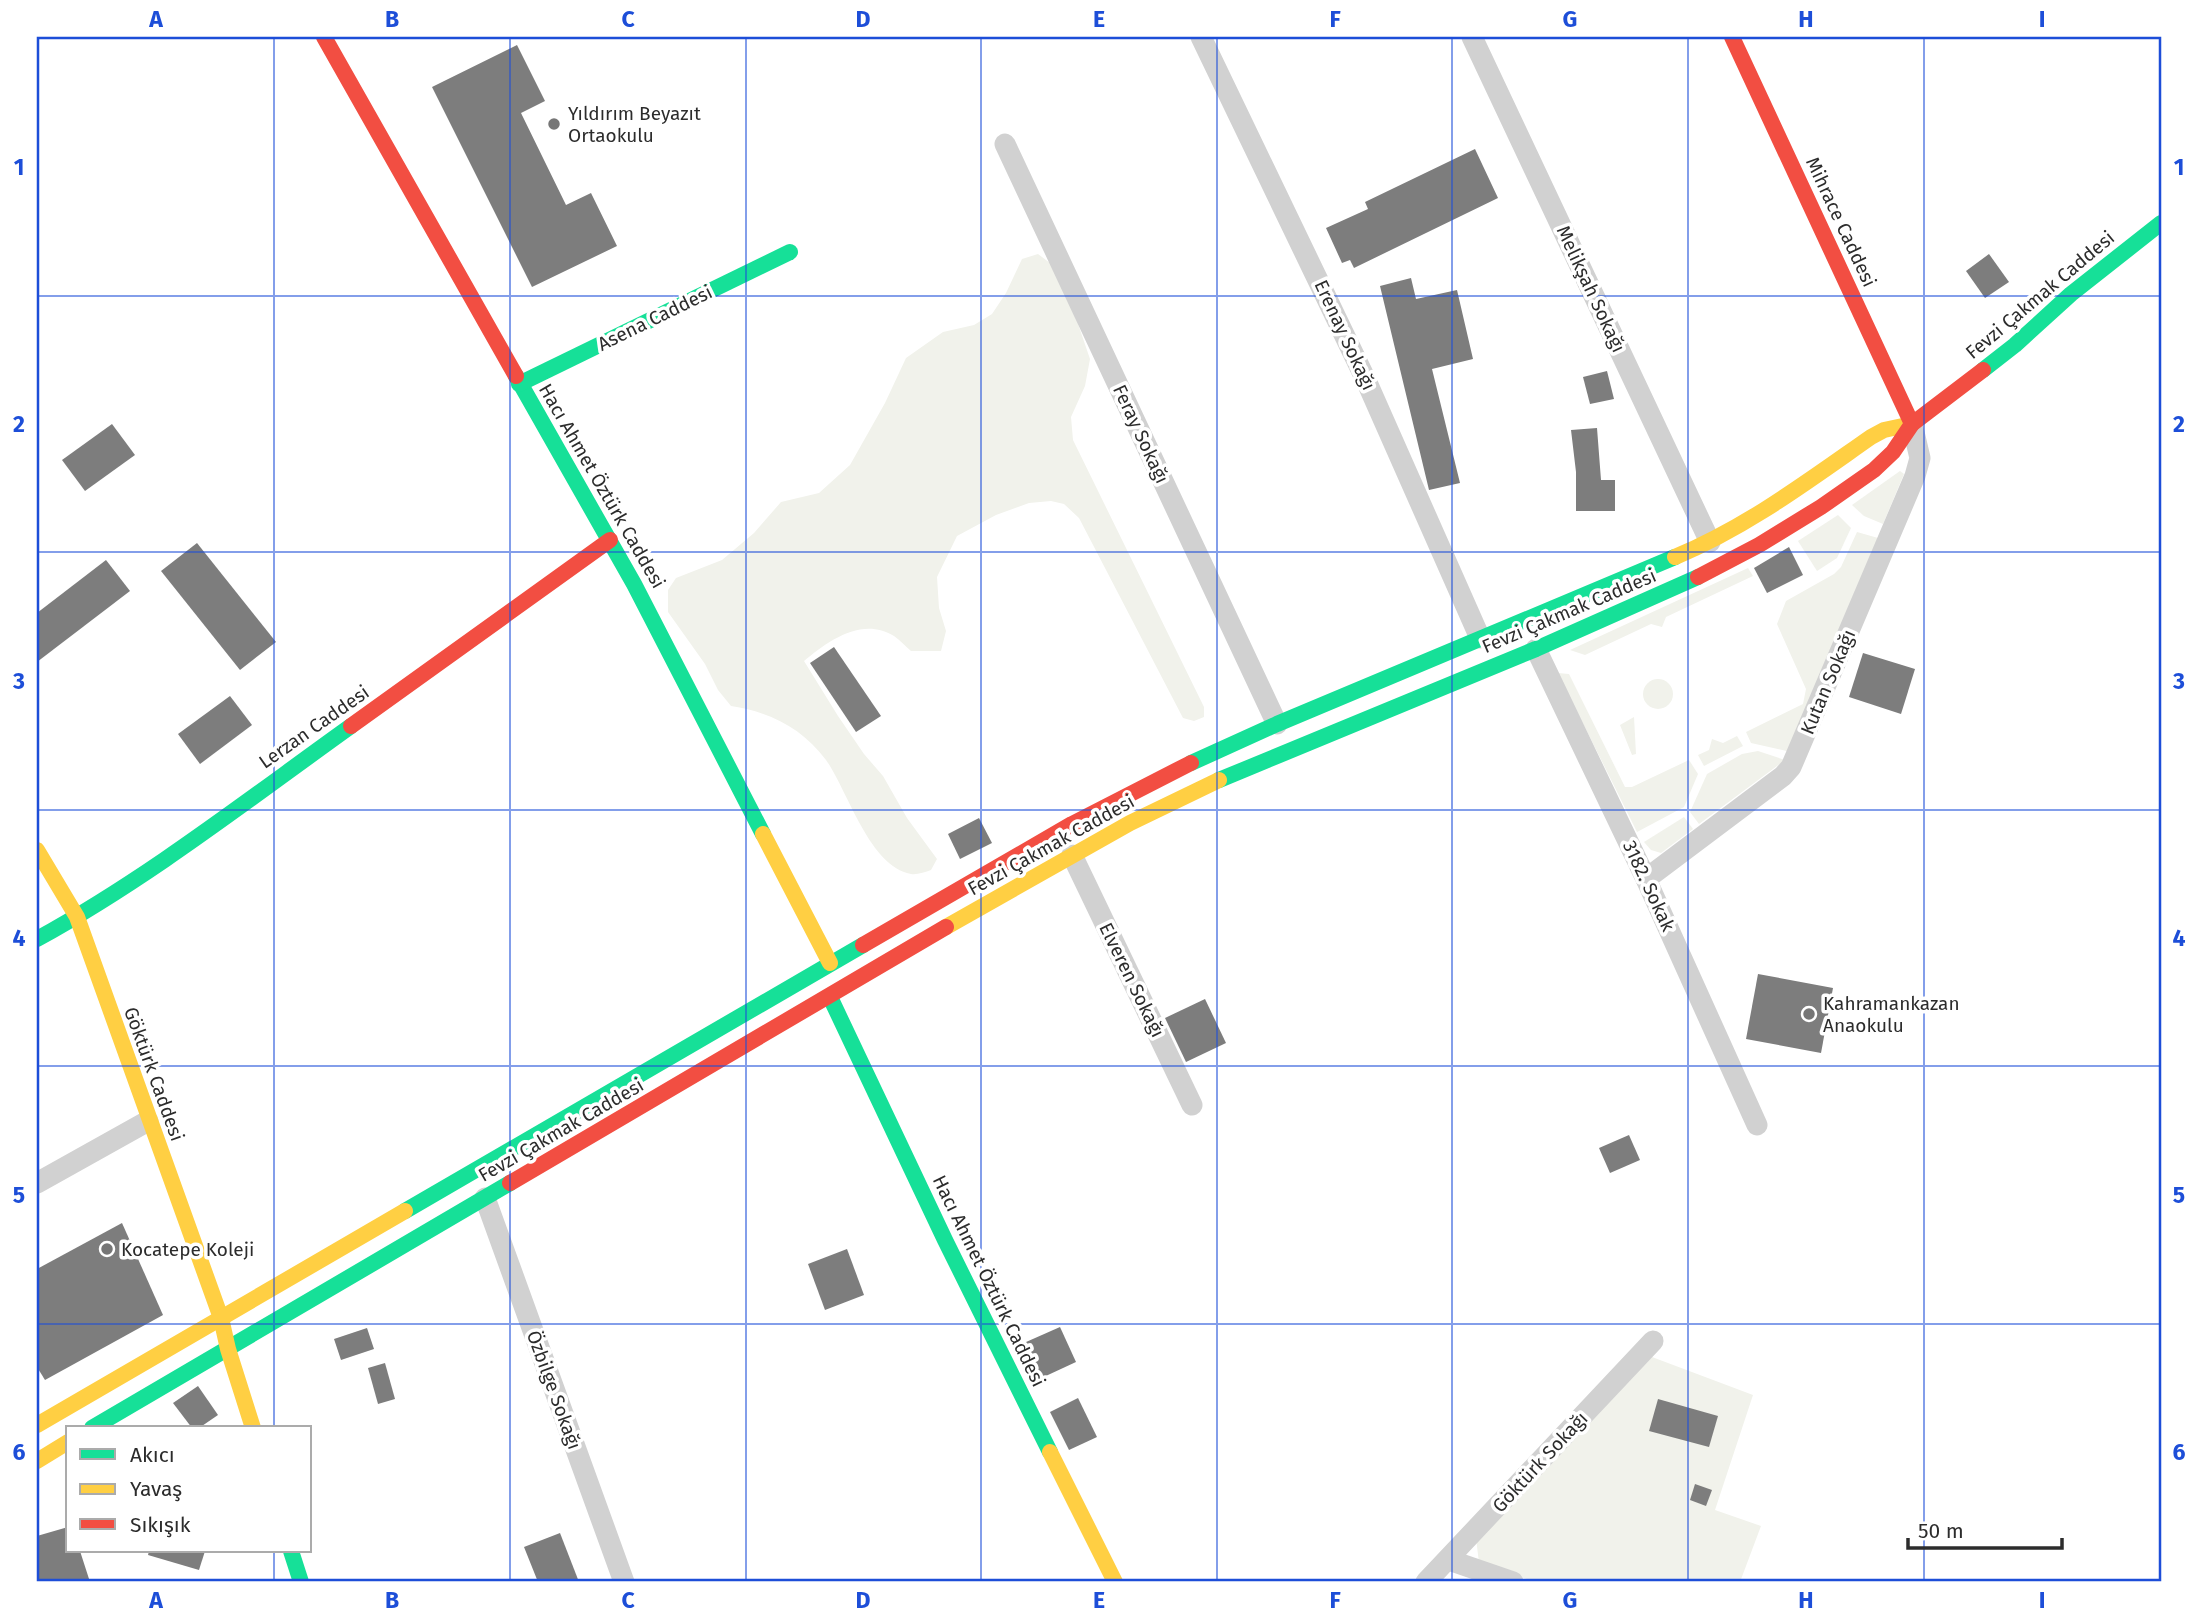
<svg xmlns="http://www.w3.org/2000/svg" width="2198" height="1619" viewBox="0 0 2198 1619" font-family="'Fira Sans',sans-serif">
<rect width="100%" height="100%" fill="#fff"/>
<g fill="#f1f2eb">
<path d="M1038 254 1050 263 1076 318 1090 359 1085 386 1071 417 1073 440 1204 707V717L1194 721 1183 718 1079 518 1064 504 1051 501 1029 503 996 515 957 536 937 577 939 608 946 631 941 651H911C906 647 900 640 894 636 862 616 828 641 804 661L838 716 864 754 883 776 907 818 937 859 931 870C925 872 917 875 911 874 869 866 848 791 826 760 802 728 770 712 731 706L718 690 705 664 668 612V590L676 578 722 560 754 533 781 502 819 493 850 465 885 403 906 358 943 332 974 325 992 314 1006 293 1022 259Z"/>
<polygon points="1900,471 1904,474 1883,524 1864,516 1852,505"/>
<polygon points="1838,515 1851,528 1837,558 1817,571 1798,541"/>
<polygon points="1857,532 1878,538 1791,752 1751,743 1746,732 1803,704 1806,689 1777,624 1786,601 1834,574 1841,567"/>
<polygon points="1748,568 1753,576 1666,617 1662,627 1651,624 1585,655 1570,650"/>
<polygon points="1558,673 1569,674 1625,787 1632,787 1689,760 1698,774 1684,807 1637,832"/>
<circle cx="1658" cy="694" r="15"/>
<polygon points="1634,717 1636,754 1632,755 1620,725"/>
<polygon points="1737,736 1743,746 1704,766 1698,755 1709,750 1712,739 1723,743"/>
<polygon points="1758,751 1785,760 1699,824 1690,812 1707,774 1742,754"/>
<polygon points="1684,817 1693,829 1661,853 1651,850 1644,842"/>
<polygon points="1652,1357 1753,1395 1715,1510 1761,1526 1740,1582 1536,1582 1479,1563 1476,1538"/>
</g>
<g fill="#7d7d7d">
<polygon points="517,45 545,101 521,113 566,205 591,193 617,246 532,287 432,87"/>
<polygon points="1475,149 1498,198 1354,268 1350,260 1342,263 1326,228 1368,209 1365,202"/>
<polygon points="1989,254 2009,282 1985,298 1966,271"/>
<polygon points="1411,278 1416,299 1457,290 1473,359 1432,369 1460,483 1429,490 1380,286"/>
<polygon points="1607,371 1614,399 1590,404 1583,377"/>
<polygon points="112,424 135,455 85,491 62,460"/>
<polygon points="1597,428 1601,480 1615,480 1615,511 1576,511 1576,472 1571,430"/>
<polygon points="197,543 276,642 240,670 161,571"/>
<polygon points="1789,547 1803,575 1767,593 1754,568"/>
<polygon points="106,560 130,591 37,662 37,613"/>
<polygon points="834,647 881,716 856,732 810,663"/>
<polygon points="1863,653 1915,669 1901,714 1849,697"/>
<polygon points="230,696 252,725 200,764 178,734"/>
<polygon points="979,818 992,843 960,859 948,834"/>
<polygon points="1758,974 1833,988 1821,1053 1746,1039"/>
<polygon points="1205,999 1226,1043 1186,1062 1165,1018"/>
<polygon points="1629,1135 1640,1160 1610,1173 1599,1148"/>
<polygon points="122,1223 163,1315 45,1380 37,1367 37,1269"/>
<polygon points="847,1249 864,1295 825,1310 808,1264"/>
<polygon points="1060,1327 1076,1362 1035,1381 1017,1346"/>
<polygon points="367,1328 374,1349 341,1360 334,1339"/>
<polygon points="385,1363 395,1399 378,1404 368,1368"/>
<polygon points="198,1386 218,1415 199,1428 192,1428 173,1403"/>
<polygon points="1078,1398 1097,1437 1069,1450 1050,1412"/>
<polygon points="1658,1399 1718,1416 1709,1447 1649,1431"/>
<polygon points="1695,1484 1712,1490 1706,1506 1690,1500"/>
<polygon points="68,1527 68,1551 80,1551 90,1582 37,1582 37,1536"/>
<polygon points="560,1533 579,1582 538,1582 524,1547"/>
<polygon points="149,1551 205,1551 199,1570 148,1555"/>
</g>
<g fill="none" stroke-linecap="round" stroke-linejoin="round">
<g stroke="#d1d1d1" stroke-width="21">
<polyline points="1201,37 1365,378 1480,638"/>
<polyline points="1472,37 1710,542"/>
<polyline points="1005,144 1277,724"/>
<polyline points="1536,649 1646,879 1757,1125"/>
<polyline points="1072,855 1192,1105"/>
<polyline points="1646,879 1783,776 1791,767 1915,476 1920,458 1912,424"/>
<polyline points="37,1183 148,1121"/>
<polyline points="485,1198 624,1582"/>
<polyline points="1449,1560 1513,1582"/>
<polyline points="1426,1582 1653,1341"/>
</g>
<g stroke="#16e098" stroke-width="16">
<polyline points="1983,370 2015,345 2071,294 2161,223"/>
<polyline points="516,376 634,584 763,834"/>
<polyline points="519,384 790,252"/>
<polyline points="1191,763 1277,724 1675,557"/>
<polyline points="1219,780 1536,649 1698,577"/>
<path d="M37 939C148 878 249 799 351 726"/>
<polyline points="830,997 945,1240 1050,1452"/>
<polyline points="405,1211 863,945"/>
<polyline points="92,1428 510,1183"/>
<polyline points="291,1551 301,1582"/>
</g>
<g stroke="#ffcf43" stroke-width="16">
<path d="M1675 557C1747 527 1808 481 1871 437L1884 430 1912 424"/>
<polyline points="763,834 830,963"/>
<polyline points="37,850 77,917 221,1318 228,1349 253,1428"/>
<polyline points="946,927 1130,823 1219,780"/>
<polyline points="37,1425 405,1211"/>
<polyline points="1050,1452 1115,1582"/>
<polyline points="37,1461 68,1442"/>
</g>
<g stroke="#f24e42" stroke-width="16">
<polyline points="324,37 516,376"/>
<polyline points="1732,37 1912,424"/>
<polyline points="1698,577 1759,545 1821,507 1874,470 1893,452 1912,424 1983,370"/>
<polyline points="351,726 610,540"/>
<polyline points="863,945 1072,824 1191,763"/>
<polyline points="510,1183 946,927"/>
</g>
</g>
<path fill="none" stroke="#1d4ed8" stroke-width="2" stroke-opacity="0.55" d="M274 37V1428M510 37V1582M746 37V1582M981 37V1582M1217 37V1582M1452 37V1582M1688 37V1582M1924 37V1582M37 296H2161M37 552H2161M37 810H2161M37 1066H2161M37 1324H2161M274 1551V1582"/>
<g fill="#767676" stroke="#fff" stroke-width="2.5">
<circle cx="554" cy="124" r="7"/>
<circle cx="1809" cy="1014" r="7"/>
<circle cx="107" cy="1249" r="7"/>
</g>
<g text-anchor="middle" dominant-baseline="central" stroke-width="7" stroke-linejoin="round" paint-order="stroke">
<g font-size="19" fill="#2c2c2c" stroke="#fff" text-anchor="start">
<text x="568" y="113">Yıldırım Beyazıt<tspan x="568" dy="22">Ortaokulu</tspan></text>
<text x="1823" y="1003">Kahramankazan<tspan x="1823" dy="22">Anaokulu</tspan></text>
<text x="121" y="1249">Kocatepe Koleji</text>
</g>
<g font-size="19" fill="#2c2c2c" stroke="#fff">
<text transform="translate(1841 222) rotate(65)">Mihrace Caddesi</text>
<text transform="translate(1591 289) rotate(65)">Melikşah Sokağı</text>
<text transform="translate(2040 295) rotate(-40)">Fevzi Çakmak Caddesi</text>
<text transform="translate(655 318) rotate(-26)">Asena Caddesi</text>
<text transform="translate(1345 335) rotate(65)">Erenay Sokağı</text>
<text transform="translate(1141 434) rotate(65)">Feray Sokağı</text>
<text transform="translate(602 486) rotate(60)">Hacı Ahmet Öztürk Caddesi</text>
<text transform="translate(1569 611) rotate(-23)">Fevzi Çakmak Caddesi</text>
<text transform="translate(1828 682) rotate(-67)">Kutan Sokağı</text>
<text transform="translate(314 727) rotate(-35)">Lerzan Caddesi</text>
<text transform="translate(1051 845) rotate(-29)">Fevzi Çakmak Caddesi</text>
<text transform="translate(1649 886) rotate(65)">3182. Sokak</text>
<text transform="translate(1132 980) rotate(64)">Elveren Sokağı</text>
<text transform="translate(154 1074) rotate(70)">Göktürk Caddesi</text>
<text transform="translate(561 1130) rotate(-30)">Fevzi Çakmak Caddesi</text>
<text transform="translate(989 1281) rotate(64)">Hacı Ahmet Öztürk Caddesi</text>
<text transform="translate(554 1390) rotate(70)">Özbilge Sokağı</text>
<text transform="translate(1540 1462) rotate(-47)">Göktürk Sokağı</text>
</g>
</g>
<rect width="2198" height="1619" fill="none" stroke="#ffffff" stroke-width="77"/>
<rect x="66" y="1426" width="245" height="126" fill="#ffffff" stroke="#ababab" stroke-width="2"/>
<rect x="80" y="1449" width="35" height="10" fill="#16e098" stroke="#ababab" stroke-width="2"/>
<text x="130" y="1462" font-size="21" fill="#2c2c2c">Akıcı</text>
<rect x="80" y="1484" width="35" height="10" fill="#ffcf43" stroke="#ababab" stroke-width="2"/>
<text x="130" y="1496" font-size="21" fill="#2c2c2c">Yavaş</text>
<rect x="80" y="1519" width="35" height="10" fill="#f24e42" stroke="#ababab" stroke-width="2"/>
<text x="130" y="1532" font-size="21" fill="#2c2c2c">Sıkışık</text>
<path d="M1908 1538v10h154v-10" fill="none" stroke="#2c2c2c" stroke-width="3.5"/>
<text x="1918" y="1538" font-size="21" fill="#2c2c2c" stroke="#ffffff" stroke-width="5" paint-order="stroke">50 m</text>
<rect x="38" y="38" width="2122" height="1542" fill="none" stroke="#1d4ed8" stroke-width="2.5"/>
<g font-size="23" text-anchor="middle" font-weight="bold" fill="#1d4ed8">
<text x="156" y="27">A</text>
<text x="392" y="27">B</text>
<text x="628" y="27">C</text>
<text x="863" y="27">D</text>
<text x="1099" y="27">E</text>
<text x="1335" y="27">F</text>
<text x="1570" y="27">G</text>
<text x="1806" y="27">H</text>
<text x="2042" y="27">I</text>
<text x="19" y="175">1</text>
<text x="2179" y="175">1</text>
<text x="19" y="432">2</text>
<text x="2179" y="432">2</text>
<text x="19" y="689">3</text>
<text x="2179" y="689">3</text>
<text x="19" y="946">4</text>
<text x="2179" y="946">4</text>
<text x="19" y="1203">5</text>
<text x="2179" y="1203">5</text>
<text x="19" y="1460">6</text>
<text x="2179" y="1460">6</text>
<text x="156" y="1608">A</text>
<text x="392" y="1608">B</text>
<text x="628" y="1608">C</text>
<text x="863" y="1608">D</text>
<text x="1099" y="1608">E</text>
<text x="1335" y="1608">F</text>
<text x="1570" y="1608">G</text>
<text x="1806" y="1608">H</text>
<text x="2042" y="1608">I</text>
</g>
</svg>
